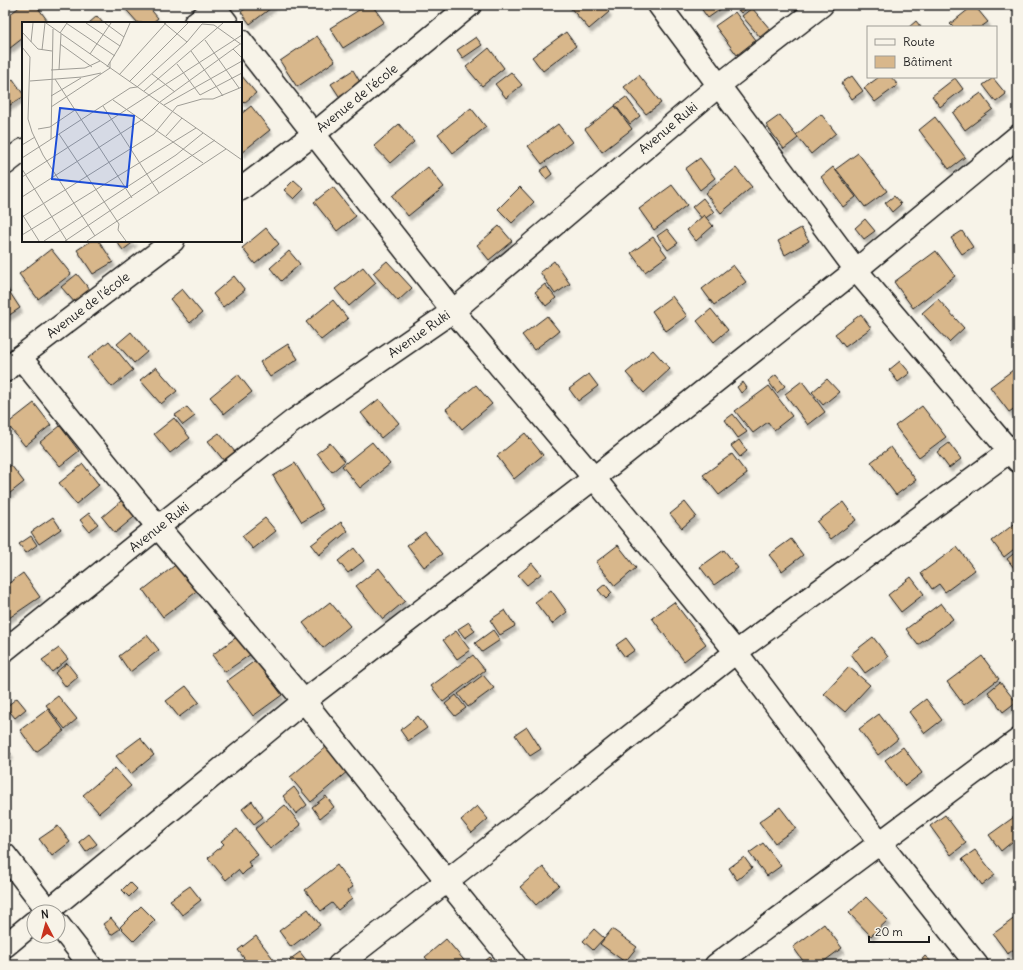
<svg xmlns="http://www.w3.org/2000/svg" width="1023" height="970" viewBox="0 0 1023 970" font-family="Delius,sans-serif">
<defs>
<filter id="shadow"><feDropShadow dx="2.5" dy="4.5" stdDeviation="1" flood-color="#0004"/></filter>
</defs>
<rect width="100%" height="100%" fill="#f7f3e8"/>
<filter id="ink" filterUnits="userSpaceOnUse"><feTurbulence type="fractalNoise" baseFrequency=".025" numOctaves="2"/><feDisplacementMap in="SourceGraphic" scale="8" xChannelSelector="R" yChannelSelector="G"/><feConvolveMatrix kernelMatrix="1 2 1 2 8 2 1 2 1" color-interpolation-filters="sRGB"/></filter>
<g filter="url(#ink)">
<g fill="#d8b78b" stroke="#1c1c1c" filter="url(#shadow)">
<polygon points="22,5 36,5 47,20 44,23 23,23 23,38 5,52 5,18"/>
<polygon points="122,5 147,5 158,18 152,23 138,23"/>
<polygon points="250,5 275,5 250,24 241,12"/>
<polygon points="367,5 372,5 384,22 343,48 330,28"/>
<polygon points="568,5 603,5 609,12 589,29"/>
<polygon points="703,5 724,5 725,6 708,18 700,7"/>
<polygon points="734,5 751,5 741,13"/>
<polygon points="974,5 988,22 981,27 953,27 950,24"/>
<polygon points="752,8 770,29 760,37 742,16"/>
<polygon points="735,12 756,40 737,55 715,26"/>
<polygon points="97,16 103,23 89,23"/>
<polygon points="916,21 921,27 909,27"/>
<polygon points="566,32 576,46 543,71 532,57"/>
<polygon points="317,36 335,61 297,87 280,61"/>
<polygon points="476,37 482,45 463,58 457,50"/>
<polygon points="489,48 504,68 482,86 466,67"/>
<polygon points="353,70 360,82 339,96 331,84"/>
<polygon points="511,72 522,85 506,98 495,84"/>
<polygon points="241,75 256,93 244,103 241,100"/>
<polygon points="639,75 661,103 646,114 624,87"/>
<polygon points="852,76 863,91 852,99 841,83"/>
<polygon points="879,77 891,77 898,85 875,102 864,88"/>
<polygon points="955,78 963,89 940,107 932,96"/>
<polygon points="993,78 1006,94 996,102 983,85"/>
<polygon points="13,79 23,94 23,97 5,108 5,84"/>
<polygon points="981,93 993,109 965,130 953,113"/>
<polygon points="626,97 640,116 630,124 615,105"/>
<polygon points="251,106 270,130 241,153 241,114"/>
<polygon points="615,106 632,129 602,152 585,129"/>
<polygon points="471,108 486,127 453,153 438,134"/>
<polygon points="821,114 836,133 811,154 796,135"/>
<polygon points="780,115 798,138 784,149 766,125"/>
<polygon points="935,117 965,157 949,169 919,130"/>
<polygon points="399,124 414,142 390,163 374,146"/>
<polygon points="558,124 572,142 542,164 528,146"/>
<polygon points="858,153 887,191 865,207 836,169"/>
<polygon points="700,158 715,178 700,190 685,169"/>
<polygon points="547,166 552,174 546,179 540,171"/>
<polygon points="428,167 444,187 408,216 392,196"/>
<polygon points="833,167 856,197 843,207 821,177"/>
<polygon points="736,168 752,187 721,213 705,193"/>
<polygon points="294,180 304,189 294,199 284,190"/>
<polygon points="672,185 687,205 654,230 639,209"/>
<polygon points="333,187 356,216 337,231 314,202"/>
<polygon points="520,187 534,202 512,223 498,209"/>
<polygon points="894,196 901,204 892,212 885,203"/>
<polygon points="703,198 714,212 703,220 692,207"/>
<polygon points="704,215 713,226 696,241 687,230"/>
<polygon points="865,219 875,231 864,239 855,228"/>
<polygon points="499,226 512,241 489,260 477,245"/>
<polygon points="266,228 279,244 255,264 242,248"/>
<polygon points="801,228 809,241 785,255 778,241"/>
<polygon points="667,229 678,243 668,250 657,236"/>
<polygon points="962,231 973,247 962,254 951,238"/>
<polygon points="653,237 667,256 645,272 631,253"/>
<polygon points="91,241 99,241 113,262 93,274 77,250"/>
<polygon points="116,241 135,241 123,250"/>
<polygon points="51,249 71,274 38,299 19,274"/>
<polygon points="289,251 300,264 281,281 270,268"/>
<polygon points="936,251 955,276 913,308 894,282"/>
<polygon points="387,261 412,288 398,301 373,273"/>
<polygon points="554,261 570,284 555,294 540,272"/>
<polygon points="733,265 746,282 714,305 702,289"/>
<polygon points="363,267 376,283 349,306 335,289"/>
<polygon points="77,274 91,291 76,304 61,287"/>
<polygon points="234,276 245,290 223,307 213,294"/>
<polygon points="545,284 556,298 546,306 535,292"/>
<polygon points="5,285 20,308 5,318"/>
<polygon points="182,289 202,313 190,323 170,299"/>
<polygon points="672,296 687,316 666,331 652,311"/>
<polygon points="938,299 964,328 949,342 922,313"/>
<polygon points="333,300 348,319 321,340 306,322"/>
<polygon points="711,309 728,330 714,342 697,321"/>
<polygon points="861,314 871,328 845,347 835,334"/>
<polygon points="547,316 559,331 534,350 522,335"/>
<polygon points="131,332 147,352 134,363 117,344"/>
<polygon points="109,341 133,370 112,387 88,358"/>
<polygon points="288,344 298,359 270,377 260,362"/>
<polygon points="653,350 670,369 644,393 626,373"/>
<polygon points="900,361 910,373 898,382 889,370"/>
<polygon points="156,367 177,391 161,404 140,380"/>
<polygon points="1017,367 1018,406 1009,412 990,387"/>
<polygon points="238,374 252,392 224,414 210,397"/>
<polygon points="589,374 598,386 578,401 569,389"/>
<polygon points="776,375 785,386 777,393 768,381"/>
<polygon points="827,379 839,392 823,405 812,392"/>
<polygon points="802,381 825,412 808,425 785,394"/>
<polygon points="743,382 747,388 741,393 737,387"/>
<polygon points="476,385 492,404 462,429 446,409"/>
<polygon points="769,386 792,416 774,430 768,422 753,433 735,411"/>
<polygon points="379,399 399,423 381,438 361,413"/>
<polygon points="34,403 51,425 25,446 7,424"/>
<polygon points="922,406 946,437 919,457 895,426"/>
<polygon points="187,407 195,416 183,425 175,415"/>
<polygon points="733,414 747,432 738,438 725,420"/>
<polygon points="174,418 190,438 170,453 154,434"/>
<polygon points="60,426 79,451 60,466 40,442"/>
<polygon points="219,433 236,453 225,462 208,441"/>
<polygon points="525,433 543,455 514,479 497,456"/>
<polygon points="739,440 747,451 740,457 731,446"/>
<polygon points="372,442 390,464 360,488 342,466"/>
<polygon points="330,443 345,461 332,472 317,453"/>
<polygon points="949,443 961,459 949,468 937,452"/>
<polygon points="891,447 916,480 896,495 871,462"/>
<polygon points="732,454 747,474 719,495 703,475"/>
<polygon points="295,463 323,509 302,522 273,476"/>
<polygon points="83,464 99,485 76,504 59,483"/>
<polygon points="11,465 24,482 5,497 5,470"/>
<polygon points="127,496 140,512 115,533 102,517"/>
<polygon points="685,502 696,516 682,528 670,514"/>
<polygon points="843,502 856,520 831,539 817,522"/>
<polygon points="89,513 98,524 89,531 80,520"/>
<polygon points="53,517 61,529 39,544 31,532"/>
<polygon points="265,518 276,531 253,549 242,536"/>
<polygon points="1018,521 1018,546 1004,557 992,541"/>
<polygon points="341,522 348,531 319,555 311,545"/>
<polygon points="425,532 442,554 424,567 407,545"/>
<polygon points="31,536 37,545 26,553 19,544"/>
<polygon points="791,539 803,555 782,571 769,555"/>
<polygon points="618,545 636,568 615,586 596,562"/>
<polygon points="957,547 975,570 945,592 939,584 932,589 921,573"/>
<polygon points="354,548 364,561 348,573 338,561"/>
<polygon points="724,550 738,568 714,585 700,567"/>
<polygon points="1018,550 1018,573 1007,559"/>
<polygon points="178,563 199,590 163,617 143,590"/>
<polygon points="532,563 541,574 527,585 518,575"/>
<polygon points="379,568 405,601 383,619 356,586"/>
<polygon points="23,573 40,597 6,620 5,586"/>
<polygon points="911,577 924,594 901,612 888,595"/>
<polygon points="605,584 612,593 606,599 598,590"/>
<polygon points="551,590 567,612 552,624 535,602"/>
<polygon points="330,602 350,626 323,648 303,623"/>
<polygon points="674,602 706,644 684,661 652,618"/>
<polygon points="941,603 953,619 918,645 906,629"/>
<polygon points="505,610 515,626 500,635 490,620"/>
<polygon points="469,622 475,631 465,638 458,629"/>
<polygon points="493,630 500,640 482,652 475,643"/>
<polygon points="456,631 470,650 457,659 443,640"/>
<polygon points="1018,634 1018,651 1010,640"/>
<polygon points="147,635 159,650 130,672 119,656"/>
<polygon points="238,636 251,654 225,672 212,655"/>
<polygon points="873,637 888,657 865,673 851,654"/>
<polygon points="626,638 635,650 625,657 616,645"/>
<polygon points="59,648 68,659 52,672 42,660"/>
<polygon points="473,655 485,670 443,702 431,686"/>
<polygon points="982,656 999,679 964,705 947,682"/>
<polygon points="256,660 282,695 253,716 227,681"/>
<polygon points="67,663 78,677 66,687 55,673"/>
<polygon points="849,667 870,685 845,712 824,694"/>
<polygon points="483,675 494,688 468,707 458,694"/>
<polygon points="1000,682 1016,702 1003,712 988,692"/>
<polygon points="186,686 199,702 179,717 166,701"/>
<polygon points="456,695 466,708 455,716 445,704"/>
<polygon points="58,696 77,719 65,729 46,705"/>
<polygon points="17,698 26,709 15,718 6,707"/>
<polygon points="926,699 942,720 925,733 909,712"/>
<polygon points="48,709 64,731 36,752 20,730"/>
<polygon points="879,714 898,739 878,755 859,729"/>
<polygon points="418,716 427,728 408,741 400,730"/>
<polygon points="527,727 541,749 530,756 515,735"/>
<polygon points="140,738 154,755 131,774 116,756"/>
<polygon points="5,746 11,754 5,759"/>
<polygon points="327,746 348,771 311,802 290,777"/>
<polygon points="903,747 922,773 905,786 885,760"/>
<polygon points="115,768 131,786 99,813 83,795"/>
<polygon points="294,787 307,805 296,814 283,796"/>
<polygon points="326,796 334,807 320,818 312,807"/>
<polygon points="252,801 263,817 254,824 242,809"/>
<polygon points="285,805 301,825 270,849 255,829"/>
<polygon points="477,806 488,819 472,833 461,820"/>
<polygon points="780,807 796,828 775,843 759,822"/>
<polygon points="945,815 966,843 951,855 930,826"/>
<polygon points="1014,817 1018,822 1018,837 1001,851 989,835"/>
<polygon points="58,826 70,842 52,856 39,839"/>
<polygon points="237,829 258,855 248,862 252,867 246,871 242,875 238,870 226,880 208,858 224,844 221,841"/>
<polygon points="89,834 97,844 86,852 79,842"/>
<polygon points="763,843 781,866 767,876 749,853"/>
<polygon points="975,850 995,875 982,885 962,859"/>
<polygon points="744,857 752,868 737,880 729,868"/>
<polygon points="337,865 353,887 347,891 352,899 338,910 332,903 321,911 305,890"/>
<polygon points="543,867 559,885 536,905 520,887"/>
<polygon points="130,882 137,889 129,897 122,890"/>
<polygon points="190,886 201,900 182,915 170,900"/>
<polygon points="866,897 888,920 871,936 849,913"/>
<polygon points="141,906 155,920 134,941 120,927"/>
<polygon points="308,909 320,925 291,947 279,931"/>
<polygon points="1016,917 1018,919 1018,954 1014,949 1008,954 993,934"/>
<polygon points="111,918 120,929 111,935 103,924"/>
<polygon points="824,924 842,948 819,965 806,965 793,947"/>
<polygon points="594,929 604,938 593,950 583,941"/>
<polygon points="612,929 637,947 625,962 600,944"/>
<polygon points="256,936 278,965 249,965 238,950"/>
<polygon points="446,939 468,965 432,965 425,957"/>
<polygon points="300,952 310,965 293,965 289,960"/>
<polygon points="925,956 935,965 917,965"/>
<polygon points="490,957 497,965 480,965"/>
</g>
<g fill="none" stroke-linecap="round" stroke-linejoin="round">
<g stroke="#1c1c1c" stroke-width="25">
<g id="minor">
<polyline points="213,5 227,23"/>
<polyline points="659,5 856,270 1018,461"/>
<polyline points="195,23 215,8"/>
<polyline points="241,41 453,311 594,478 736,652 880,843 977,965"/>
<polyline points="5,164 23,150"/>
<polyline points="241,189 314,134 470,5"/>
<polyline points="20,357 158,527 304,701 447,881 515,965"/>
<polyline points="5,371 20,357 173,241"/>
<polyline points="5,650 158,527 293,421 453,311 718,86 822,5"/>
<polyline points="5,855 49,912"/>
<polyline points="47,912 304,701 594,478 856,270 1018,136"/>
<polyline points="58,924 90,965"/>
<polyline points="5,946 34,922"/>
<polyline points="339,965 447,881 736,652 1018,445"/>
<polyline points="716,965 1018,740"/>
</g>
</g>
<use href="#minor" stroke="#f7f3e8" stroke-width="22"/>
</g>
</g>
<g text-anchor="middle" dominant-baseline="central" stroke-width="3" stroke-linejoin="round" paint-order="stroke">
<g font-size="13" fill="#1c1c1c" stroke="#f7f3e8">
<text transform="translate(357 98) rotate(-39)">Avenue de l'école</text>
<text transform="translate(668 128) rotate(-40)">Avenue Ruki</text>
<text transform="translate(88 305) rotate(-37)">Avenue de l'école</text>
<text transform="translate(419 334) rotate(-35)">Avenue Ruki</text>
<text transform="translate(159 527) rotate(-38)">Avenue Ruki</text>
</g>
</g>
<g transform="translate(22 22)">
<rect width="220" height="220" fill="#f7f3e8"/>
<path fill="none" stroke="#9f9d96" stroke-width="1" d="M24 1 220 138M44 1 93 34M64 1 98 24M83 1 102 15M142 1 165 20M0 10 16 27 30 29M38 11 45 1M183 18 217 66M9 20 11 1M38 22 70 45M0 25 8 35 6 97 10 110 21 133 73 214M211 27 220 36M20 28 23 1M169 29 201 74M68 32 89 1M155 42 178 73M85 45 98 24 108 1M29 48 63 46 78 39M37 48 39 12M130 52 153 70M97 53 144 1M33 57 110 176M8 59 60 55 79 51M107 60 166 1M122 69 201 1M178 73 220 51M29 74 59 56M91 78 181 141M142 83 220 39M81 84 137 171M29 85 88 46V40M16 107 28 105 53 88M37 112 97 202 96 208 104 219M144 114 160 96M29 117 31 7M0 123 13 115M0 136 108 66 115 65 165 20 180 2 192 3 220 23M0 147 45 219M0 155 220 13M0 175 121 97 138 80 218 22M0 192 17 219M0 195 132 112 155 84 180 77H191L220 65M0 213 174 106M22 219 154 133 181 111M43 219 193 118M65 219 204 127"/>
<path fill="#1d4ed8" fill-opacity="0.15" stroke="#1d4ed8" stroke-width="2" d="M38 86 112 94 105 165 30 157Z"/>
<rect width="220" height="220" fill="none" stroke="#1c1c1c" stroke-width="2"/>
</g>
<rect width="1023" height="970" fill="none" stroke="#f7f3e8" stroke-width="20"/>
<rect x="10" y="10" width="1003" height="950" fill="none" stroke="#1c1c1c" stroke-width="1.5" filter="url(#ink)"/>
<rect x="867" y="26" width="130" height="52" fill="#f7f3e8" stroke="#9f9d96"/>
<rect x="875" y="39" width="20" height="6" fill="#f7f3e8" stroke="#9f9d96"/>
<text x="903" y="46" font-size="12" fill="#1c1c1c">Route</text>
<rect x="875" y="56" width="20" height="12" fill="#d8b78b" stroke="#9f9d96"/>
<text x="903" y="66" font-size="12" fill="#1c1c1c">Bâtiment</text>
<g transform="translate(46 924) rotate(354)"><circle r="19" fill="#f7f3e8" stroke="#9f9d96"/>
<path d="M0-3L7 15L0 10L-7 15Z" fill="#c8321e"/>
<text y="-6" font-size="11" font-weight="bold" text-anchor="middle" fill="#1c1c1c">N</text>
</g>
<path d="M869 936v6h60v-6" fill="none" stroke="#1c1c1c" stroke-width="2"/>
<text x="875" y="936" font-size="12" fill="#1c1c1c" stroke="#f7f3e8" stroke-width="3" paint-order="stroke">20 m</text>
</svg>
